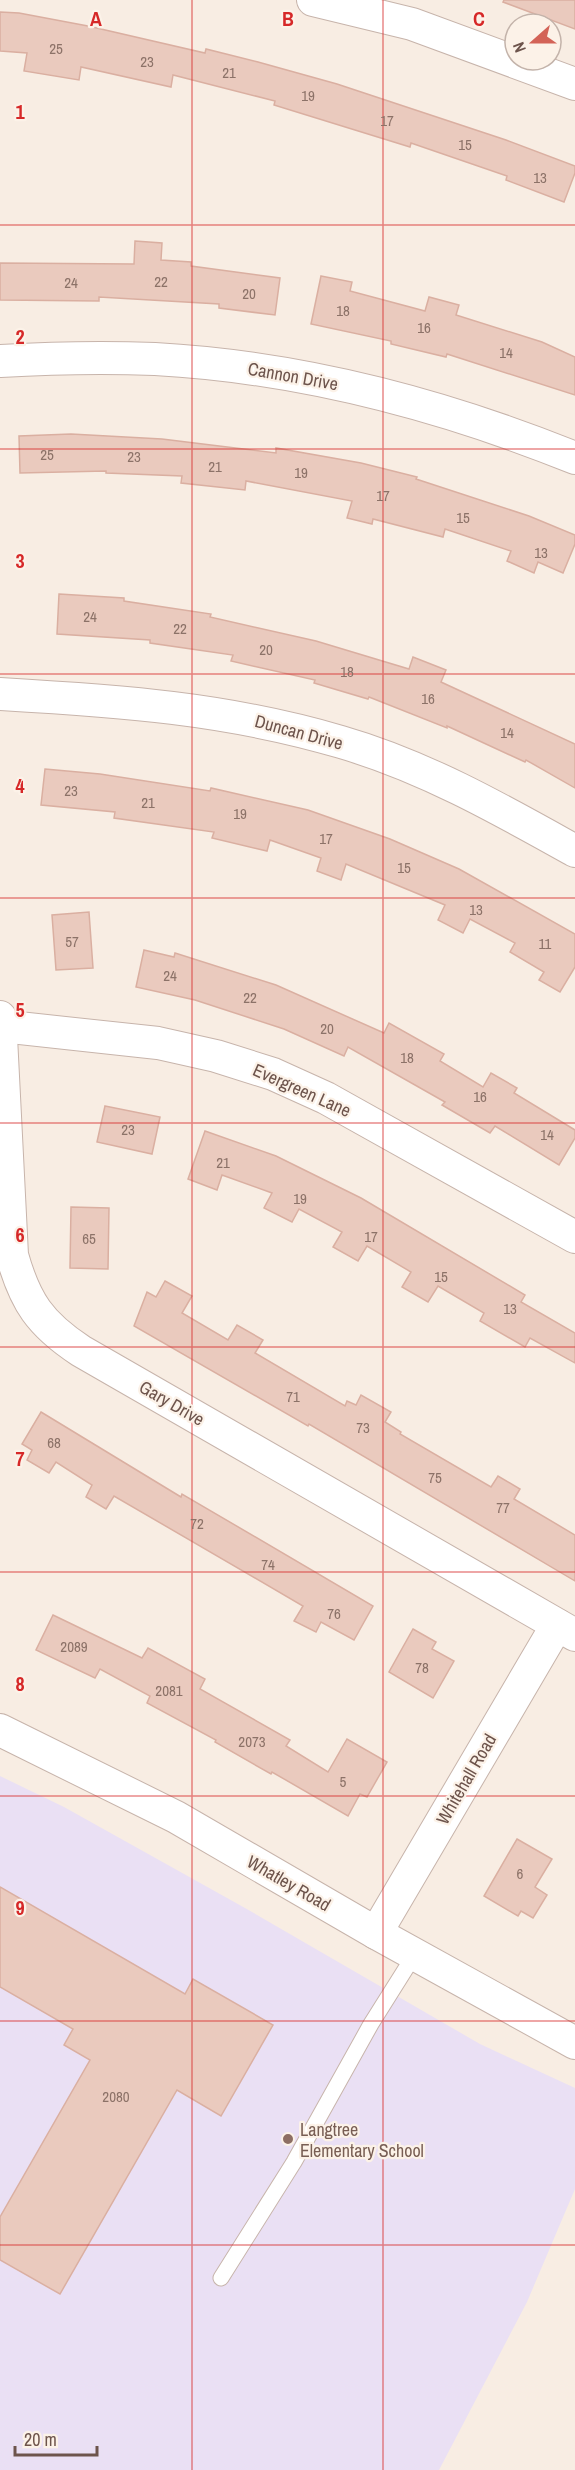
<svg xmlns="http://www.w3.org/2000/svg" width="575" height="2470" viewBox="0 0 575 2470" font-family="'Archivo Narrow',sans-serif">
<rect width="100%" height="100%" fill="#f8ede3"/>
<polygon fill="#eae0f4" points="0,1776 64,1807 245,1908 480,2044 575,2088 575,2189 527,2302 439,2470 0,2470"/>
<g fill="#eacabe" stroke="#daafa1" stroke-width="1.5">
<polygon points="504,0 575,0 575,29 503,2"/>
<polygon points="0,12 19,13 88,26 205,53 206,49 258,62 337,84 506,140 575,166 575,173 564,202 506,180 507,176 411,143 410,147 274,105 275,101 173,75 171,87 81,67 79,80 24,71 27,53 0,51"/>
<polygon points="135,241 162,243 161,260 191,262 191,266 280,278 275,315 219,308 219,304 99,297 99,301 0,300 0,263 134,264"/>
<polygon points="321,276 352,282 350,291 425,311 429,297 459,305 456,315 542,342 575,357 575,395 447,354 446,357 391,344 391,341 311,324"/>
<polygon points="71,434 162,439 276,453 276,448 361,463 417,477 416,479 529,516 575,535 575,544 563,573 538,562 534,573 507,561 511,551 445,529 443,537 373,519 372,524 347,518 352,501 246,481 245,490 181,483 182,476 106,473 106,471 20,473 19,436"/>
<polygon points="59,594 124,598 124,601 211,614 210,617 316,641 409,669 413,657 446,670 441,682 575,744 575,788 526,760 525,762 447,726 447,728 369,697 368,699 314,683 315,680 231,661 233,655 150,643 150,640 57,634"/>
<polygon points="45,769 100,774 210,791 211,788 308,810 390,839 459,869 575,934 575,967 560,992 539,980 544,972 510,952 515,943 470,919 463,933 438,920 445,905 346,864 341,880 317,871 321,858 270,840 267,851 212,838 214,832 114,818 115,812 41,805"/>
<polygon points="89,912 93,968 56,970 52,915"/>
<polygon points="144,950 174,957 175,953 276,985 384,1033 389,1023 444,1054 440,1061 483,1087 491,1073 517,1088 514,1093 575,1130 575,1138 559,1165 495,1126 490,1133 442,1105 445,1102 348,1047 344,1056 284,1029 195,1000 136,987"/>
<polygon points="105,1106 160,1117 152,1154 97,1142"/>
<polygon points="205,1131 276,1156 361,1198 525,1295 521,1302 575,1333 575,1363 530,1338 525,1347 480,1321 484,1313 438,1286 428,1302 402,1287 411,1272 367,1246 358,1261 333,1247 342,1232 299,1209 292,1222 264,1208 272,1193 222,1175 217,1190 188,1179"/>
<polygon points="71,1207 109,1208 108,1269 70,1268"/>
<polygon points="165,1281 192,1296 182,1313 228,1340 237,1325 263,1340 255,1353 345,1406 347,1401 356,1405 361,1395 391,1412 385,1422 401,1432 400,1434 491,1487 498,1476 520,1489 514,1499 575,1535 575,1581 309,1424 308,1426 134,1326 147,1292 156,1297"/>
<polygon points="41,1412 181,1497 182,1494 373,1606 354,1640 321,1622 316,1632 294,1621 303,1606 114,1496 106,1509 86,1497 92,1485 56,1462 49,1473 27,1460 32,1450 22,1444"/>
<polygon points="53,1615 142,1658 148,1648 205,1679 200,1689 290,1740 286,1746 328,1772 347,1739 387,1762 367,1797 360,1794 348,1816 272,1772 271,1774 215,1742 216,1740 147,1703 150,1696 100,1669 95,1678 36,1650"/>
<polygon points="413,1629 436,1642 432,1649 454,1661 433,1698 389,1672"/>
<polygon points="517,1839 552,1859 535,1887 547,1895 533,1918 521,1911 518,1916 484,1896"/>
<polygon points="0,1887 185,1994 193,1979 273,2025 221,2116 177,2090 60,2294 0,2260 0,2217 90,2060 64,2045 73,2029 0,1987"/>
</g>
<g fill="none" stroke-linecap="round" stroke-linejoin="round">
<g stroke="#c7b4ab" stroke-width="17">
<polyline id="lane" points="221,2278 294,2162 371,2024 415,1954"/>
</g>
<g stroke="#c7b4ab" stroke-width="34">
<g id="street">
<polyline points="313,0 412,24 575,84"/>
<path d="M0 361C52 358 103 357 155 359 300 367 441 404 575 458"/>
<path d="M0 694C119 701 226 708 341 742 424 766 500 809 575 851"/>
<path d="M0 1017 12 1255C25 1302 40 1324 81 1351L575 1635"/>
<polyline points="0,1026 158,1043 216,1056 273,1074 326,1098 575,1237"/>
<polyline points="0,1730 176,1817 376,1933 575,2043"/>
<polyline points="376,1933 557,1625"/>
</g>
</g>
<use href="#lane" stroke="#fff" stroke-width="15"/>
<use href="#street" stroke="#fff" stroke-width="32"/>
</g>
<path fill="none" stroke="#d62828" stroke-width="1.5" stroke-opacity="0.55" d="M192 0V2470M383 0V2470M0 225H575M0 449H575M0 674H575M0 898H575M0 1123H575M0 1347H575M0 1572H575M0 1796H575M0 2021H575M0 2245H575"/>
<circle fill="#8d6e63" stroke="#fcf2e8" stroke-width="2" cx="288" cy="2139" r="6"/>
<g text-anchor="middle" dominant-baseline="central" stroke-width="4.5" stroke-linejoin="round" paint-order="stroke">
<g font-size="15" fill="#8c7268">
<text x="56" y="48">25</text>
<text x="147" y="61">23</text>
<text x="229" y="72">21</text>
<text x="308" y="95">19</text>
<text x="387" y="120">17</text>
<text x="465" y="144">15</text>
<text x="540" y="177">13</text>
<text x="161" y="281">22</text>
<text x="71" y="282">24</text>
<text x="249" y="293">20</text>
<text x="343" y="310">18</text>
<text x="424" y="327">16</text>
<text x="506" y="352">14</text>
<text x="47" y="454">25</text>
<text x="134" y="456">23</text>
<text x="215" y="466">21</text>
<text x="301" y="472">19</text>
<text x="383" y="495">17</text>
<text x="463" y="517">15</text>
<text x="541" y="552">13</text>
<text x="90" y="616">24</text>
<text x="180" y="628">22</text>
<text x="266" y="649">20</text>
<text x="347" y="671">18</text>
<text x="428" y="698">16</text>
<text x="507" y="732">14</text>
<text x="71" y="790">23</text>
<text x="148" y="802">21</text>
<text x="240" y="813">19</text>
<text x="326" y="838">17</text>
<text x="404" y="867">15</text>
<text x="476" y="909">13</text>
<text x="72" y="941">57</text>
<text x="545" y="943">11</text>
<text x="170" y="975">24</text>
<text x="250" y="997">22</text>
<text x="327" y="1028">20</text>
<text x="407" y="1057">18</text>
<text x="480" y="1096">16</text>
<text x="128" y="1129">23</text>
<text x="547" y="1134">14</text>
<text x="223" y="1162">21</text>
<text x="300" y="1198">19</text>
<text x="371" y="1236">17</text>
<text x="89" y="1238">65</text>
<text x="441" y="1276">15</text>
<text x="510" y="1308">13</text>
<text x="293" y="1396">71</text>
<text x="363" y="1427">73</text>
<text x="54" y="1442">68</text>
<text x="435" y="1477">75</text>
<text x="503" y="1507">77</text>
<text x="197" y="1523">72</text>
<text x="268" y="1564">74</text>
<text x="334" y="1613">76</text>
<text x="74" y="1646">2089</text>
<text x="422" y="1667">78</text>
<text x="169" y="1690">2081</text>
<text x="252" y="1741">2073</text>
<text x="343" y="1781">5</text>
<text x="520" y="1873">6</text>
<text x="116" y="2096">2080</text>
</g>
<g font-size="18" fill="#6d544c" stroke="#fcf2e8">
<text transform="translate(293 376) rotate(10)">Cannon Drive</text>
<text transform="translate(299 732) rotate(15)">Duncan Drive</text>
<text transform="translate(302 1090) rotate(24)">Evergreen Lane</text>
<text transform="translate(172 1403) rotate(30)">Gary Drive</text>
<text transform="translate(466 1779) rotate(-60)">Whitehall Road</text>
<text transform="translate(289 1883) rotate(30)">Whatley Road</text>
</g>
<g font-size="18" fill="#785e54" stroke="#fcf2e8" text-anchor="start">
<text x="300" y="2129">Langtree<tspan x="300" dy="21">Elementary School</tspan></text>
</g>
</g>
<g font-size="20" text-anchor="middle" font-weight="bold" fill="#d62828" stroke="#fcf2e8" stroke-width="4.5" stroke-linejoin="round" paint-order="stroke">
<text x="96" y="26">A</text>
<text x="288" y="26">B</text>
<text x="479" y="26">C</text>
<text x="20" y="119">1</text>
<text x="20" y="344">2</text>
<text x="20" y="568">3</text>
<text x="20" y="793">4</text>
<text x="20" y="1017">5</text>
<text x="20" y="1242">6</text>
<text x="20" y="1466">7</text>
<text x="20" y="1691">8</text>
<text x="20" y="1915">9</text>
</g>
<g transform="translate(533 42) rotate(249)"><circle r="28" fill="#fcf2e8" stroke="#c3b3aa" stroke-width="1.5"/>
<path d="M0-4.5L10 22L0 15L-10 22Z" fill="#d36357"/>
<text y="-9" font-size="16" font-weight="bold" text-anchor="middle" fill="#6d544c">N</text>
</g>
<path d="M15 2446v9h82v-9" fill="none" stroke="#6d544c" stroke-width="3"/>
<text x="24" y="2446" font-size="18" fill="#6d544c" stroke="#fcf2e8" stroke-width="4.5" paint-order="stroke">20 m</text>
</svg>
